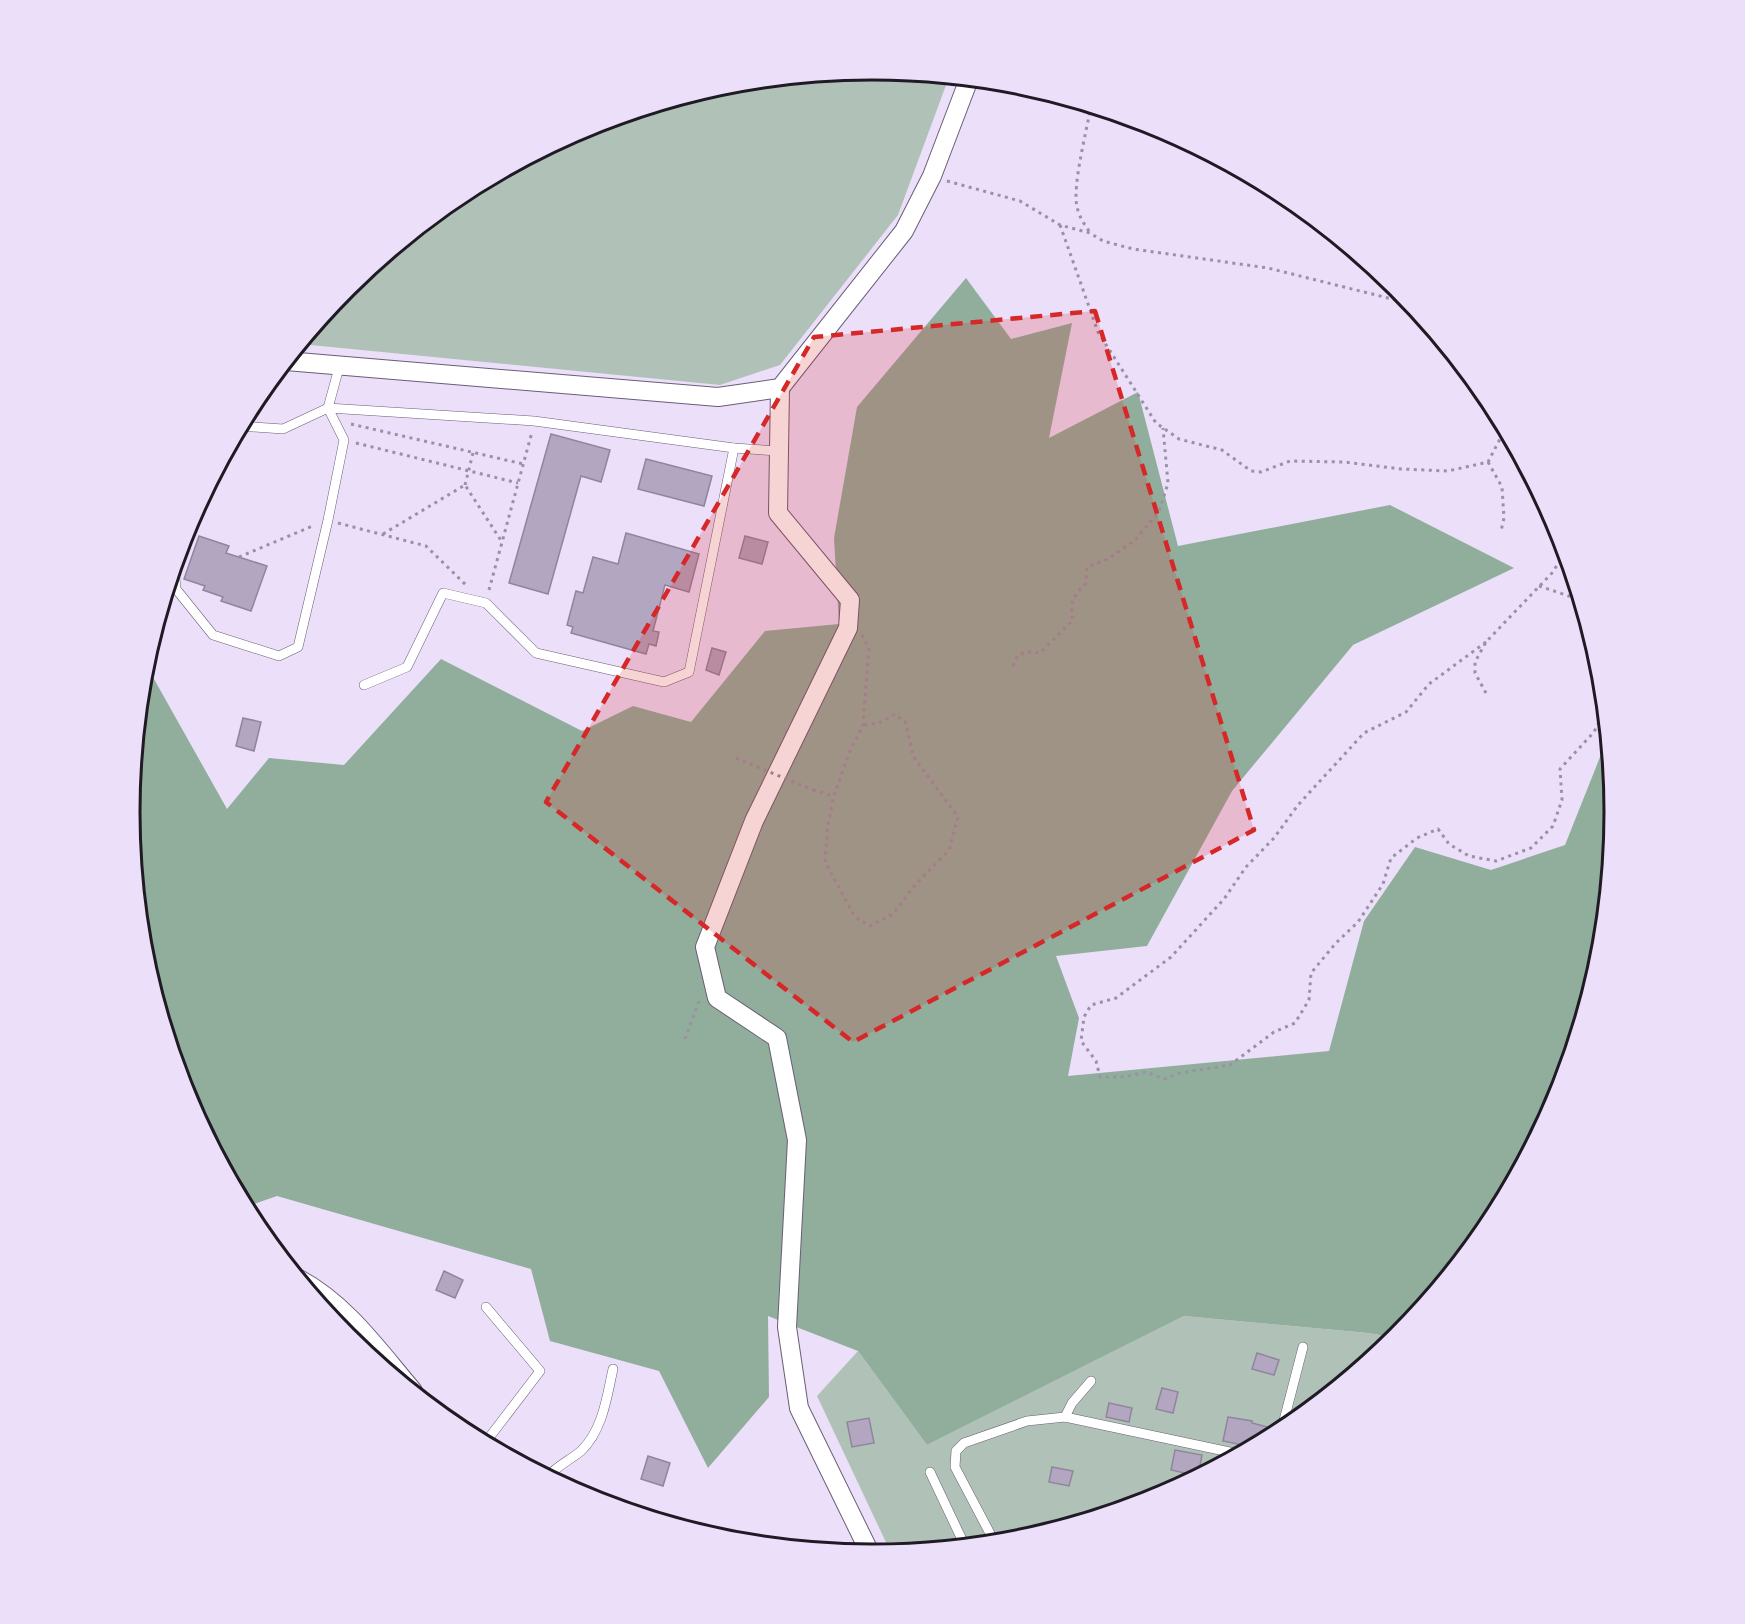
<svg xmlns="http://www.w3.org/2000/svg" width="1745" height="1624" viewBox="0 0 1745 1624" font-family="Raleway,sans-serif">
<rect width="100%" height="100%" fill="#ecdffa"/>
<g fill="#b0c2b7">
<polygon points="873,69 949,77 898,215 780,365 720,385 300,344 347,286 460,194 588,125 728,83"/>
<polygon points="1184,1316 1368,1333 1397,1338 1285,1430 1157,1499 1017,1541 891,1553 817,1396 858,1351 927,1445"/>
</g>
<polygon fill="#91ae9d" points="966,278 1011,339 1072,323 1049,438 1138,392 1178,546 1390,505 1514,568 1353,645 1232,791 1147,946 1056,956 1079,1018 1068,1076 1329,1051 1364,921 1415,847 1491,870 1565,845 1608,737 1615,812 1601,957 1559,1097 1490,1225 1397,1338 1368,1333 1184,1316 927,1445 858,1351 768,1316 769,1397 708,1468 659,1371 550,1341 531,1269 277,1196 245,1207 186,1096 144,957 130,812 144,667 145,663 227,809 269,758 344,765 441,659 582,731 633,706 691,722 765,631 839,624 834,538 857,407"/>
<g fill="#b3a6c0" stroke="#91859d" stroke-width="1.5">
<polygon points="551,434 610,450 601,482 581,476 548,594 509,583"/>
<polygon points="646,459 712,476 704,506 638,489"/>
<polygon points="626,533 699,554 689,592 665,585 653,631 659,632 656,646 649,644 646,654 571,633 573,627 567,625 576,591 583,593 593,557 618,564"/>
<polygon points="199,536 229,546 226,553 267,566 251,611 221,601 223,597 203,590 205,586 184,579"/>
<polygon points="745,536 768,542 762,564 739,558"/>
<polygon points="712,648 726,652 719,675 706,670"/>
<polygon points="243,718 261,722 254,751 236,746"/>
<polygon points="444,1271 463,1280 455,1298 436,1290"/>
<polygon points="1257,1353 1279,1360 1274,1375 1252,1369"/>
<polygon points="1162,1388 1178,1392 1173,1413 1156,1409"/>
<polygon points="1109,1403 1132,1408 1129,1422 1106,1417"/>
<polygon points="1228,1417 1252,1421 1252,1423 1275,1429 1275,1435 1253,1447 1223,1441"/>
<polygon points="869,1418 874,1443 852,1447 847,1422"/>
<polygon points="1175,1450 1202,1455 1198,1476 1171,1470"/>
<polygon points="648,1456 670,1463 663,1486 641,1479"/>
<polygon points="1052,1467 1073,1471 1069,1486 1049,1482"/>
</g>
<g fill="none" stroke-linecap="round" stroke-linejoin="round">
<g stroke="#695e75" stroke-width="10">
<g id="lane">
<polyline points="340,364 328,408 534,421 734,448 778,451"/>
<polyline points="174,567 176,589 213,635 279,656 298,647 328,520 344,440 328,408 283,429 240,426"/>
<polyline points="364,685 407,667 443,593 486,603 536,653 664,682 689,672 734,448"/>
<polyline points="1065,1417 1072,1403 1091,1381"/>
<polyline points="1281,1432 1303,1347"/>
<polyline points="485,1443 540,1371 486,1307"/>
<polyline points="930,1472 965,1546"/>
<path d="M547 1477C557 1466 570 1460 581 1451 603 1430 607 1396 613 1369"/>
<polyline points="995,1543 955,1467 956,1451 964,1443 1027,1421 1065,1417 1239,1454"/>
</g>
</g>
<g stroke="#695e75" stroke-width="20">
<g id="street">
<polyline points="286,361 718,397 780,388 904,231 932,176 969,79"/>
<polyline points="780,388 778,513 850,600 848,628 754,821 705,947 717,998 777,1038 797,1140 787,1327 799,1408 871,1555"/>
<path d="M299 1279C346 1304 379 1351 413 1391"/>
</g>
</g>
<g stroke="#9a91a5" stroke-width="3" stroke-dasharray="3 4.5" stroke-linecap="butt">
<polyline points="947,181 1020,201 1060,225 1090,233 1103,241 1133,249 1268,268 1412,304"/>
<polyline points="1060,225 1098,332 1156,423 1179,439 1222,450 1251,471 1261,472 1290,461 1344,462 1401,469 1448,471 1488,462 1501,437 1504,426"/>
<path d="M1089 231C1084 224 1079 216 1077 207 1072 186 1087 130 1091 105"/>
<polyline points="351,424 523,464"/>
<polyline points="356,443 518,483"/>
<polyline points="1488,462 1502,487 1504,518 1501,531"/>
<polyline points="465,485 473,453"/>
<polyline points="338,523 426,546 466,585"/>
<polyline points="383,534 465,485 502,542"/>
<polyline points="239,557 315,525"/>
<polyline points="1539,586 1569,596 1584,610"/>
<polyline points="489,590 532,432"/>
<polyline points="862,635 869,648 863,725 849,753 834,796 828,824 825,862 855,917 870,926 893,914 916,884 949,850 958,817 913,756 906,723 895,714 879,723 863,725"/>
<polyline points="1486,642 1429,684 1406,712 1364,733 1298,805 1274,838 1246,867 1224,899 1171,957 1116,998 1091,1005 1084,1017 1081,1041 1096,1061 1100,1077 1125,1077 1146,1072 1164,1079 1180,1073 1230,1065 1274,1032 1295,1023 1309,1000 1311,973 1336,943 1358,922 1383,884 1391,858 1417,838 1438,829 1449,844 1469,856 1496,861 1531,848 1553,826 1562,800 1560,769 1594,732 1605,710"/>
<path d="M1013 666 1018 655 1028 652 1040 653 1073 620C1069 603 1074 595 1086 583L1087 567 1108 559 1135 540 1159 512 1168 483 1163 428"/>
<polyline points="1486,693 1475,673 1475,662 1486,642 1552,573 1566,551"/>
<polyline points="813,790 834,796"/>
<polyline points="685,1039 699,1001"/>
</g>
<use href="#lane" stroke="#fff" stroke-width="9"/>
<use href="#street" stroke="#fff" stroke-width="18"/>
<polyline stroke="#9a91a5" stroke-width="3" stroke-dasharray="3 4.5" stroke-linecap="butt" points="736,758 813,790"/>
</g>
<path fill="#d62828" fill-opacity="0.2" stroke="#d62828" stroke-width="4.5" stroke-dasharray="12 8" stroke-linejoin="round" d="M1095 311 1254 830 853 1042 546 802 814 337Z"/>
<path d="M0 0H1745V1624H0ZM140 812a732 732 0 1 1 1464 0a732 732 0 1 1-1464 0Z" fill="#ecdffa" fill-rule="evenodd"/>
<path fill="none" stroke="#1f1a24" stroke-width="3" d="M140 812a732 732 0 1 1 1464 0a732 732 0 1 1-1464 0Z"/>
</svg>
